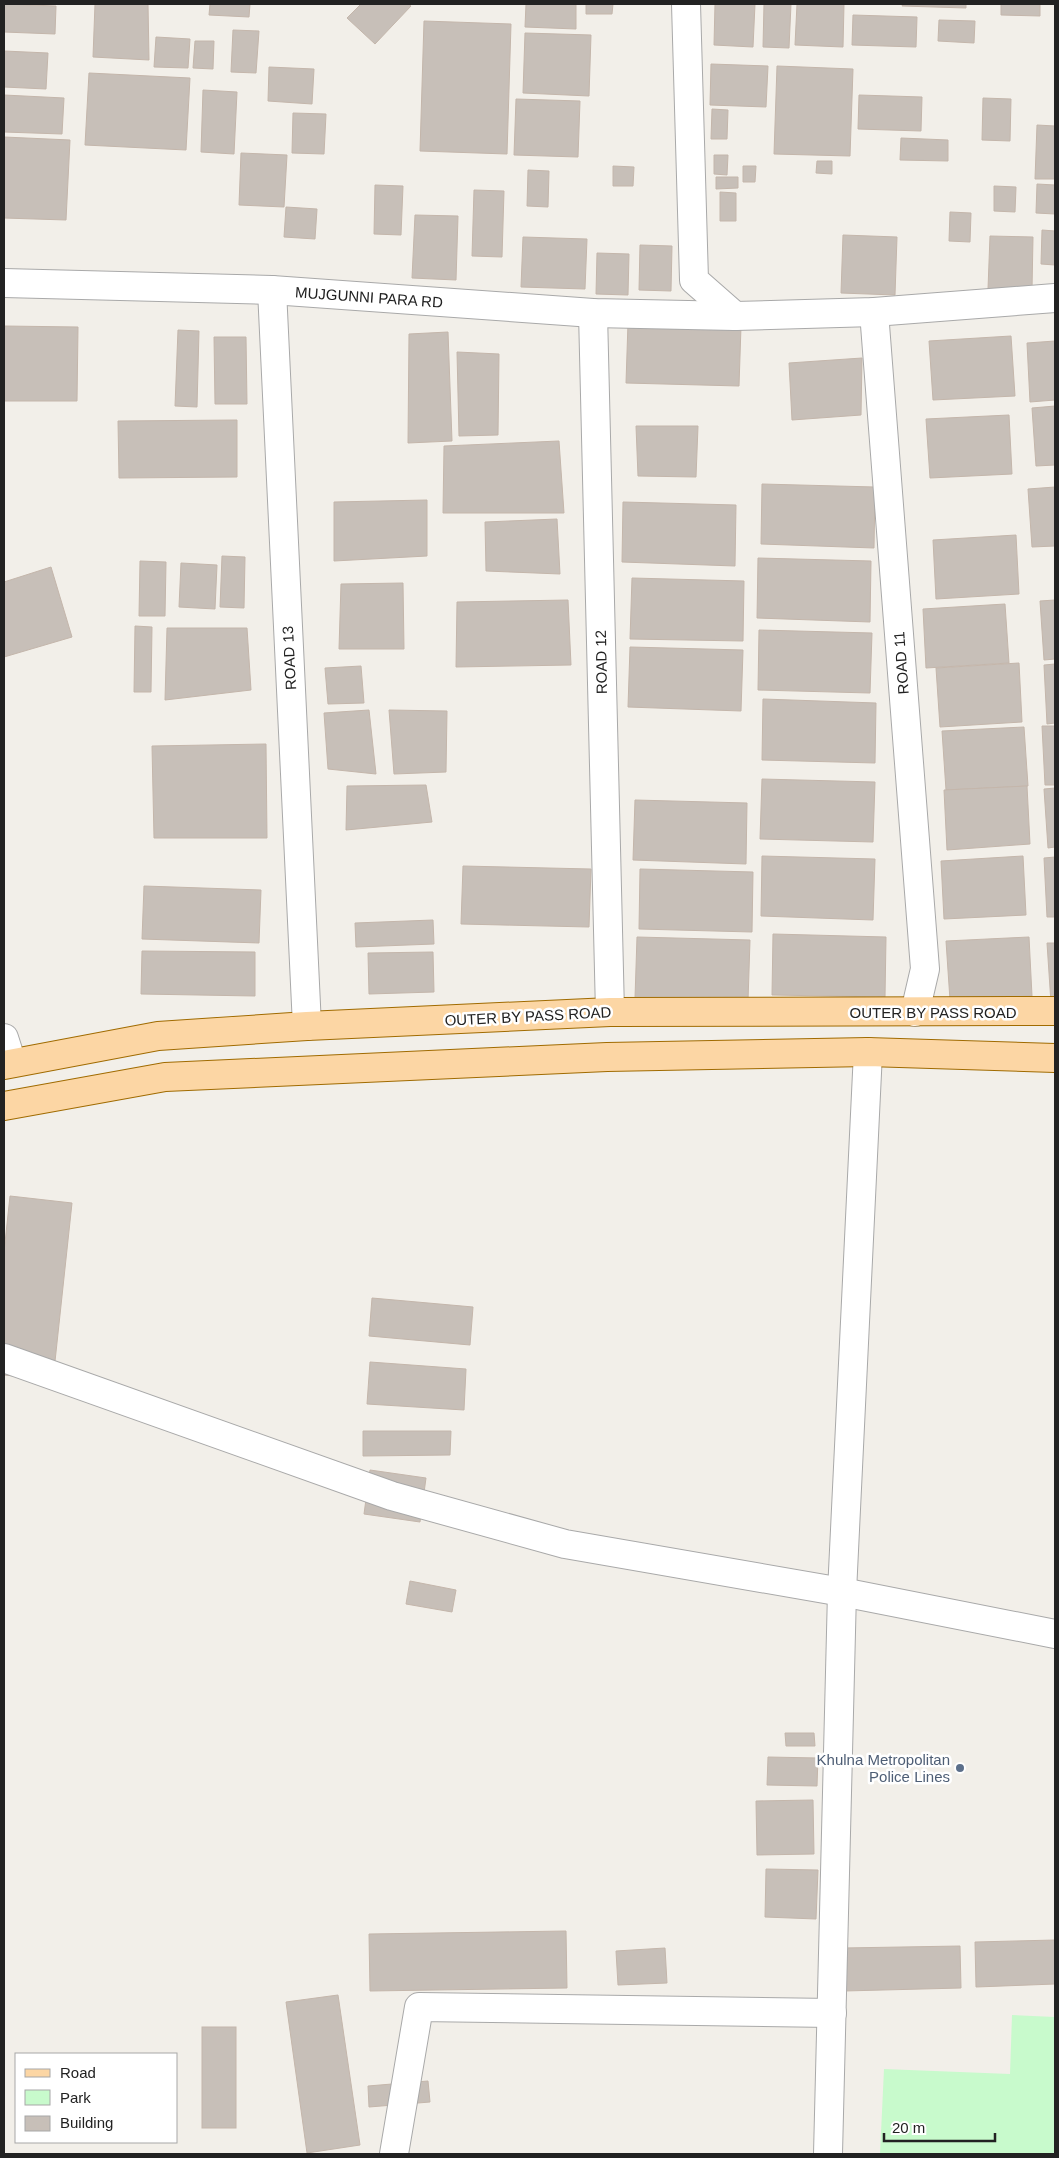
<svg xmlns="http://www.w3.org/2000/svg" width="1059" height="2158" viewBox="0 0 1059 2158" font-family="Arial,sans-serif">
<rect width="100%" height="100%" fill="#f2efe9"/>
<polygon fill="#c8facc" points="1012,2015 1055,2017 1055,2154 880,2154 884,2069 1010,2074"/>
<g fill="#c7bfb8" stroke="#c4b6ab">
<polygon points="4,4 56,6 55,34 4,32"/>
<polygon points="95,4 148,4 149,60 93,57"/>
<polygon points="210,4 250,4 249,17 209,15"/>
<polygon points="361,4 408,4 411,6 375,44 347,18"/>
<polygon points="526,4 576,4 576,29 525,27"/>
<polygon points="586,4 613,4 612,14 586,14"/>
<polygon points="715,4 755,4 753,47 714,45"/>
<polygon points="764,4 791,4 789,48 763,47"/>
<polygon points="797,4 844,4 843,47 795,45"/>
<polygon points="903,4 966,4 966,8 902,6"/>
<polygon points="1001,4 1040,4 1040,16 1001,15"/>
<polygon points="853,15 917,17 916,47 852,45"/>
<polygon points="939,20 975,21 974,43 938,41"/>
<polygon points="424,21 511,24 507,154 420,151"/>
<polygon points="233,30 259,31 256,73 231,72"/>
<polygon points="525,33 591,35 589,96 523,93"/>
<polygon points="156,37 190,39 188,68 154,67"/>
<polygon points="195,41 214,41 213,69 193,68"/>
<polygon points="4,51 48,53 46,89 4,87"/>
<polygon points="711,64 768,66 766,107 710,105"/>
<polygon points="777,66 853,69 850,156 774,154"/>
<polygon points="269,67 314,69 312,104 268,101"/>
<polygon points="89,73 190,78 186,150 85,145"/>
<polygon points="203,90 237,92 234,154 201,152"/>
<polygon points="4,95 64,98 62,134 4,132"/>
<polygon points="859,95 922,97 921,131 858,129"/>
<polygon points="983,98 1011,99 1010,141 982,140"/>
<polygon points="516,99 580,101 578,157 514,155"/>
<polygon points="712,109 728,110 727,139 711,139"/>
<polygon points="293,113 326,114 324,154 292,153"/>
<polygon points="1037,125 1055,126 1055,179 1035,179"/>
<polygon points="4,137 70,140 66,220 4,218"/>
<polygon points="901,138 948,140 948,161 900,160"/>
<polygon points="241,153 287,155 284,207 239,205"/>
<polygon points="714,155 728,155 727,175 714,174"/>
<polygon points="817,161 832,161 832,174 816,173"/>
<polygon points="613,166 634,167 633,186 613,186"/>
<polygon points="743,166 756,166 755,182 743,182"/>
<polygon points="528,170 549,171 548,207 527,206"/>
<polygon points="716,177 738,177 738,188 716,189"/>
<polygon points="1037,184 1055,185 1055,214 1036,213"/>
<polygon points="375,185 403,186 401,235 374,234"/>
<polygon points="994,186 1016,187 1015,212 994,211"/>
<polygon points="474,190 504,191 502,257 472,256"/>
<polygon points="720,192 736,193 736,221 720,221"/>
<polygon points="286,207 317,209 315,239 284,237"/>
<polygon points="950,212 971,213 970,242 949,241"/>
<polygon points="415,215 458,216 456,280 412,278"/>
<polygon points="1042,230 1055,231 1055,265 1041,264"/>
<polygon points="843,235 897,237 895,295 841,293"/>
<polygon points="990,236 1033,237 1032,290 988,289"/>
<polygon points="523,237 587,239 585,289 521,287"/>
<polygon points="640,245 672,246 671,291 639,290"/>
<polygon points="597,253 629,254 628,295 596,294"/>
<polygon points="628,323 741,326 739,386 626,383"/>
<polygon points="4,326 78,327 77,401 4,401"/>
<polygon points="178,330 199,331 197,407 175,406"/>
<polygon points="448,332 452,441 408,443 409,334"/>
<polygon points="1011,336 1015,396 933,400 929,341"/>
<polygon points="214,337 246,337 247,404 215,404"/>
<polygon points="1055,341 1055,400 1030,402 1027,343"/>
<polygon points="457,352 499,354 498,435 459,436"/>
<polygon points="862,358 861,415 792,420 789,363"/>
<polygon points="1055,406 1055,465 1036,466 1032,408"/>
<polygon points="1009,415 1012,474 930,478 926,419"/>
<polygon points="237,420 237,477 119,478 118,421"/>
<polygon points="636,426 698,426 696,477 638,476"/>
<polygon points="559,441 564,513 443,513 444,446"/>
<polygon points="762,484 875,487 874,548 761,544"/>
<polygon points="1055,487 1055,546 1032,547 1028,489"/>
<polygon points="427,500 427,556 334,561 334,502"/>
<polygon points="623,502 736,505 735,566 622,562"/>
<polygon points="557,519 560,574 486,571 485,522"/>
<polygon points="1016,535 1019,594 936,599 933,540"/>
<polygon points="222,556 245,557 244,608 220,607"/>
<polygon points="758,558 871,561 870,622 757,618"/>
<polygon points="140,561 166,562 165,616 139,616"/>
<polygon points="181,563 217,565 215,609 179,607"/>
<polygon points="51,567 72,637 4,657 4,582"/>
<polygon points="632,578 744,581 743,641 630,639"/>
<polygon points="403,583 404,649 339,649 341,584"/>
<polygon points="568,600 571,665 456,667 457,602"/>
<polygon points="1055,600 1055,659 1044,660 1040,601"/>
<polygon points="1005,604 1009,663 926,668 923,609"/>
<polygon points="135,626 152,627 151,692 134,692"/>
<polygon points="167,628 247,628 251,690 165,700"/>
<polygon points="759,630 872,633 870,693 758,690"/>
<polygon points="630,647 743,650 741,711 628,707"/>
<polygon points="1019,663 1022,722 940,727 936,668"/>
<polygon points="1055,664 1055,723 1047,724 1044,665"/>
<polygon points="361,666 364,703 328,704 325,668"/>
<polygon points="763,699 876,703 875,763 762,760"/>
<polygon points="369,710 376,774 328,769 324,713"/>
<polygon points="389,710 447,711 446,772 394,774"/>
<polygon points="1042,726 1055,726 1055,785 1045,785"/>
<polygon points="1024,727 1028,786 946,790 942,731"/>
<polygon points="266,744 267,838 154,838 152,746"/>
<polygon points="762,779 875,782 873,842 760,839"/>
<polygon points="426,785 432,822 346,830 347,786"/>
<polygon points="1027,786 1030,844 947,850 944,790"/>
<polygon points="1055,788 1055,847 1048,848 1044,789"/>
<polygon points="635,800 747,803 746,864 633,860"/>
<polygon points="762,856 875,859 873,920 761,916"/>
<polygon points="1023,856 1026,915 944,919 941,861"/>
<polygon points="1055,857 1055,917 1047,917 1044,858"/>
<polygon points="463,866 591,869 589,927 461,924"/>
<polygon points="640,869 753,872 752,932 639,929"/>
<polygon points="144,886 261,890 259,943 142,939"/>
<polygon points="433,920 434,944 356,947 355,923"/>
<polygon points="773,934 886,937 885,997 772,995"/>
<polygon points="637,937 750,940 748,1001 635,998"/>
<polygon points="1029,937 1032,996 950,1000 946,941"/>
<polygon points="1047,943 1055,943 1055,1002 1051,1003"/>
<polygon points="142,951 255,952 255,996 141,994"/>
<polygon points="433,952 434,992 369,994 368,953"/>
<polygon points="10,1196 72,1203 53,1380 4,1375 4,1252"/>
<polygon points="372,1298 473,1307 470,1345 369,1336"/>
<polygon points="370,1362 466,1369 464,1410 367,1404"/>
<polygon points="363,1431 451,1431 450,1455 363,1456"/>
<polygon points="370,1470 426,1478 420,1522 364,1514"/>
<polygon points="410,1581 456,1590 452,1612 406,1604"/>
<polygon points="785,1733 814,1733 815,1746 786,1746"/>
<polygon points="768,1757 818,1758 817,1786 767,1785"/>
<polygon points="813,1800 814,1854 757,1855 756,1801"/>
<polygon points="766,1869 818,1870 816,1919 765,1917"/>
<polygon points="566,1931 567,1988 370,1991 369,1934"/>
<polygon points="1055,1940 1055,1984 976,1987 975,1942"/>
<polygon points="960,1946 961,1988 844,1991 843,1948"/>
<polygon points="665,1948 667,1983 618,1985 616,1951"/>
<polygon points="338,1995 360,2145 307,2153 286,2002"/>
<rect x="202" y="2027" width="34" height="101"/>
<polygon points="428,2081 430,2102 369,2107 368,2086"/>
</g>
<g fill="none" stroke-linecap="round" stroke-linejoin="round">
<g stroke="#a9a9a9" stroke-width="30">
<g id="minor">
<polyline points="686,4 694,280 735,316"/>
<polyline points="4,283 272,290 593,313 735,316 874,312 1055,298"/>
<polyline points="272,290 307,1026"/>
<polyline points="874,312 925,969 915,1012"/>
<polyline points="593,313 610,1012"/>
<polyline points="4,1038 12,1063"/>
<polyline points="4,1358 392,1496 565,1544 842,1592 1055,1634"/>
<polyline points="394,2154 419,2007 832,2013"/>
<polyline points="828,2154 842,1592 868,1052"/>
</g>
</g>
<g stroke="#a06b00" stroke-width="30">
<g id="primary">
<polyline points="4,1065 158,1036 307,1026 610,1012 1055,1011"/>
<polyline points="4,1106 165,1077 607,1057 868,1052 1055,1058"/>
</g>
</g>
<use href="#minor" stroke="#fff" stroke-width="28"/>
<use href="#primary" stroke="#fcd6a4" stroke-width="28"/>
</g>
<circle fill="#5c6f8a" stroke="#fff" stroke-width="2" cx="960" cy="1768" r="5"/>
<g text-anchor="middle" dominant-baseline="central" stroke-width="5" stroke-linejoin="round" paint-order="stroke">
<g font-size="15" fill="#222" stroke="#fff">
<text transform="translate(369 297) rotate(4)">MUJGUNNI PARA RD</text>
<text transform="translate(289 658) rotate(-93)">ROAD 13</text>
<text transform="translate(601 662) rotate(-91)">ROAD 12</text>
<text transform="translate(901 663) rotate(-94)">ROAD 11</text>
<text x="933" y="1012">OUTER BY PASS ROAD</text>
<text transform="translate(528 1016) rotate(-3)">OUTER BY PASS ROAD</text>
</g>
<g font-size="15" fill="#4e5e75" stroke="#fff" text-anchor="end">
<text x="950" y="1759">Khulna Metropolitan<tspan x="950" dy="17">Police Lines</tspan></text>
</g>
</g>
<rect width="1059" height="2158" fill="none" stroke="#222222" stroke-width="10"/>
<rect x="15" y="2053" width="162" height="90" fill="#ffffff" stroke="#a7a7a7"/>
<rect x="25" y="2069" width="25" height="8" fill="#fcd6a4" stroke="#a7a7a7"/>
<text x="60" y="2078" font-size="15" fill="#222222">Road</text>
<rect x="25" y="2090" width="25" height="15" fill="#c8facc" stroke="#a7a7a7"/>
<text x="60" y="2103" font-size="15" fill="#222222">Park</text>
<rect x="25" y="2116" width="25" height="15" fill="#c7bfb8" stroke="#a7a7a7"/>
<text x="60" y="2128" font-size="15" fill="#222222">Building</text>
<path d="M884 2133v8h111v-8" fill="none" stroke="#222222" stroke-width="2.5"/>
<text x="892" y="2133" font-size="15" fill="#222222" stroke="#ffffff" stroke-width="4" paint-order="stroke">20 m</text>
</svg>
